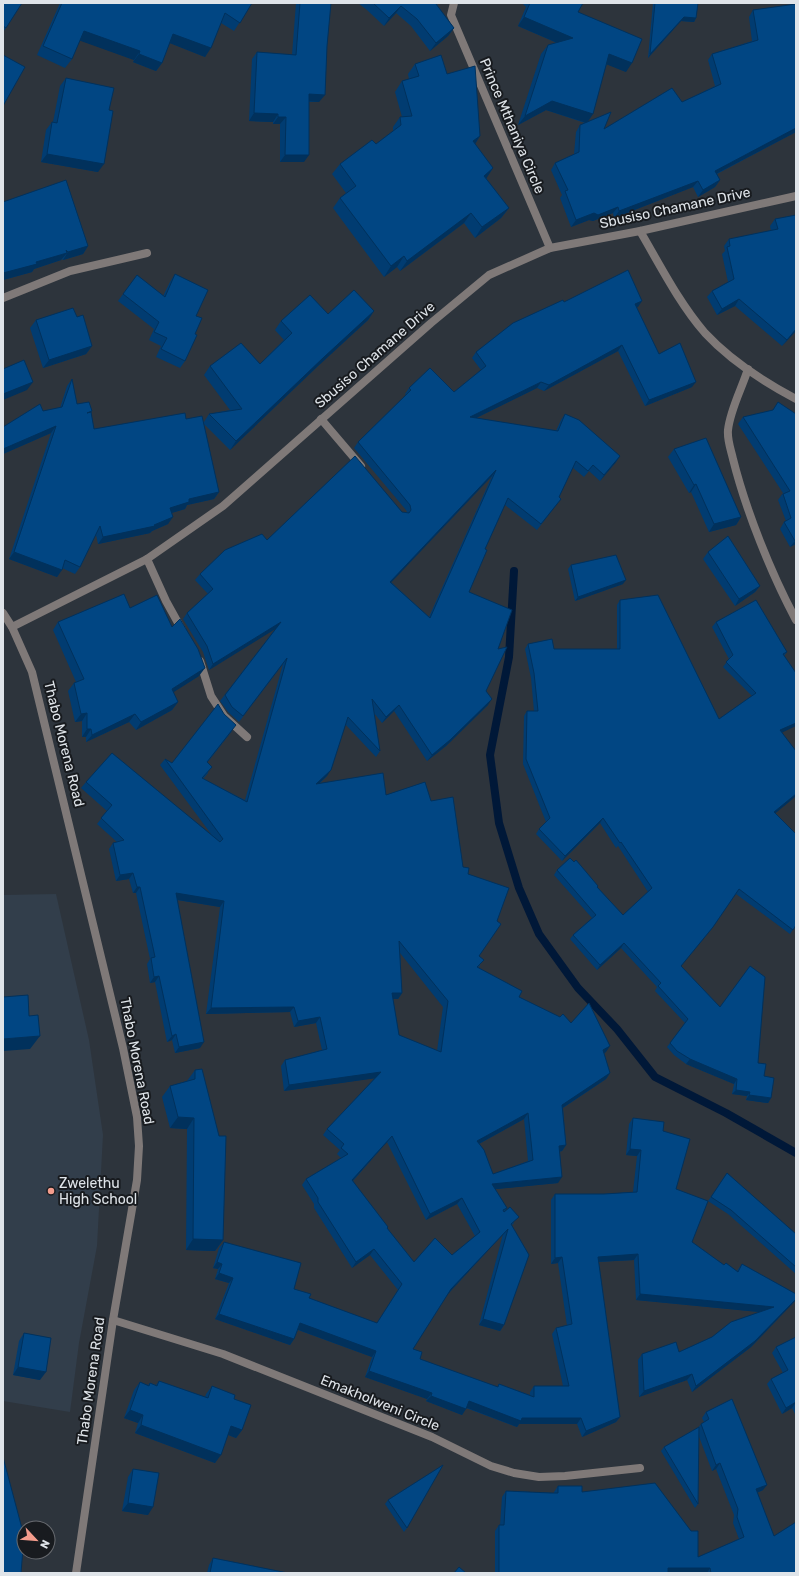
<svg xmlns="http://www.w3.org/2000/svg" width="799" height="1576" viewBox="0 0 799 1576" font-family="Rubik,sans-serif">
<rect width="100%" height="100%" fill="#2d343c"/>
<polygon fill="#323e4b" points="56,894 89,1040 103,1135 97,1246 79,1343 70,1412 3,1401 3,895"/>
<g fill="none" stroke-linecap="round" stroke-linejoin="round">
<polyline stroke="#001838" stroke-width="8" points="514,571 509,657 490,755 499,823 519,888 539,934 578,988 617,1029 655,1077 726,1113 796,1153"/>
<g stroke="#7f7978" stroke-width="8">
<polyline points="454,3 451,15 550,248"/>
<path d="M640 231C660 265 679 303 705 333 730 360 764 382 796 399"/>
<polyline points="3,298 70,271 147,253"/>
<path d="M748 369C742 388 730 410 728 430 727 440 731 450 733 459 746 511 771 573 796 620"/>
<polyline points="321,419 361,466"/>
<polyline points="147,559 166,601 182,630"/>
<polyline points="3,613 12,627 32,672 123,1048 137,1117 139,1146 137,1180 113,1320 76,1573"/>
<polyline points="12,627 147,559 223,506 431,323 489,275 550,248 640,231 796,196"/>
<polyline points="200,661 211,696 224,716 247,737"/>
<polyline points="113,1320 223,1354 432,1437 491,1466 514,1473 539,1477 565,1476 640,1468"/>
</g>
</g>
<g fill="#013c71" fill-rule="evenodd">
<polygon points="3,3 6,28 3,32"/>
<polygon points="60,3 252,3 234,31 221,23 205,57 170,43 162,63 156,71 133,62 134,60 80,40 72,59 65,68 37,55"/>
<polygon points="296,3 331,3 319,102 309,102 304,162 280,162 280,124 273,124 273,122 249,121 252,59 257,52 292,55"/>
<polygon points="358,3 439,3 437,5 454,28 448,36 430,51 411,26 396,13 384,26 367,10"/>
<polygon points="522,3 583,3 578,12 626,72 607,64 587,122 604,129 682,102 715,86 708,60 712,54 752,41 749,17 753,10 796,4 796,132 717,174 720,180 715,187 698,197 693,187 614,218 613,213 593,221 589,220 571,227 560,198 562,195 551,170 555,163 574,154 576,132 580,125 585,123 546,110 518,125 541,54 548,45 557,43 518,26 526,7"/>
<polygon points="653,3 698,3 696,18 694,22 681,21 648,58"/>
<polygon points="415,64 447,74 480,136 475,144 493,168 486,178 509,208 501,218 475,238 464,223 400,271 397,267 384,277 333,208 340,198 346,193 332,174 340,164 376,144 393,131 393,127 400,117 402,117 395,92 402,81 409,79 408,74"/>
<polygon points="66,78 109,110 98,172 41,162 46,130 52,122 53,122 60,86"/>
<polygon points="3,202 88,246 83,254 63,260 62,259 61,260 34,269 32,272 3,280"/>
<polygon points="796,215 796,331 782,346 735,306 717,315 707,297 712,291 728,282 722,254 725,251 724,246 729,239 771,231 770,226 775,219"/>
<polygon points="175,274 196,316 195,334 185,361 180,368 156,357 161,346 149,340 154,329 118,301 123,294 163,296 170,282"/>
<path d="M564 302 638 307H636L659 354 692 387 645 406 618 351 544 391 537 388 476 418 556 431 561 420 565 414 620 456 616 462 600 481 589 471 584 477 573 468 559 497 561 499 537 530 505 505 485 549 469 592 498 649 486 691 488 705 446 746 427 761 394 711 382 723 374 713 380 751 376 757 345 724 327 776 319 784 386 795 431 801 463 867 468 874 479 956 480 966 478 967 519 997 571 1023 606 1052 604 1053 610 1073 606 1079 563 1108 566 1145 562 1151 559 1152 558 1183 495 1189 507 1208 504 1212 514 1223 512 1225 504 1325 500 1331 479 1325 503 1234 448 1294 413 1349 420 1359 497 1387 499 1384 530 1395V1392L534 1386H563L552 1334 556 1328 567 1326 558 1263 551 1264V1200L555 1194H604L633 1192 637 1156 626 1155 629 1124 633 1118 663 1131 676 1189 692 1242 724 1265 737 1271 742 1264 796 1294V1300L795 1301 751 1347 692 1392 687 1380 639 1397 638 1360 642 1354 679 1352 712 1337 760 1312 636 1300 634 1260 598 1262 620 1417 616 1422 582 1437 577 1424H519L517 1427 466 1408 462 1415 426 1401 427 1399 365 1377 372 1357 298 1330 294 1339 290 1345 215 1319 229 1283 215 1279 218 1269 213 1268 219 1248 224 1242 294 1289 309 1298 377 1323 398 1290 370 1255 352 1268 314 1208V1204L302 1185 306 1179 341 1158 337 1154 340 1150 323 1135 327 1129 375 1078 284 1091 281 1066 285 1060 322 1050 316 1023 294 1027 290 1012 206 1014 220 907 177 900 200 1048 175 1053 172 1040 167 1042 155 982 150 983 147 964 150 959 136 893H133L129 879 116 881 109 849 113 843 117 842 97 824 107 811 81 788 86 782 211 834 160 765 165 759 172 763 232 731 207 763 208 773 203 779 245 800 283 664 239 722 228 712 220 701 276 628 209 670 203 652 183 619 187 613 208 594 195 580 200 574 267 540 402 512H407L406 510 354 448 358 442 406 395 405 394 409 388 454 392 481 370 472 358 476 352ZM492 476 429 617 391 582ZM400 953 443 1007 437 1051 399 1035 393 999H398L402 993ZM524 1119 528 1161 493 1174 479 1144ZM387 1142 426 1220 457 1204 475 1236 452 1255 414 1262 387 1229 353 1181Z"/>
<polygon points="374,311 368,320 318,366 230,450 204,424 219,492 214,499 187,505 185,509 171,513 168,524 152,531 150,533 98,544 96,535 80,567 75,574 62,568 57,577 9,559 51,433 3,454 3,427 43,411 60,408 67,386 72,379 77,404 92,411 91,412 94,429 186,419 204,422 209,414 230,410 204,375 210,366 260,364 284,340 275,330 281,321 328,314"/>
<polygon points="77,317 92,346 86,354 43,368 30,328 36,320"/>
<polygon points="778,402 796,414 796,544 790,547 780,529 784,522 786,521 778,500 783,493 738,424 743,417 773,410"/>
<polygon points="674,449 741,517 736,525 709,532 691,492 689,493 668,457"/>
<polygon points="708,552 760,586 755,592 735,606 703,559"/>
<polygon points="571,565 623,584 575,601 568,569"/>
<polygon points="620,600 719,719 752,696 723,667 729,659 712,627 716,622 787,652 784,656 782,732 796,796 775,813 796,834 796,929 794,928 790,934 736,894 709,932 681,966 758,1063 764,1076 771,1098 768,1103 746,1100 747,1096 732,1094 734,1084 686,1064 674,1055 667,1047 685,1023 655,991 657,987 621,948 597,970 570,939 573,935 592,918 554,875 557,870 598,886 597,887 623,915 648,892 618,846 616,848 600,823 562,861 536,834 539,829 546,822 523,764 524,716 527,711 534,711 531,678 525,649 528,644 554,649 617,649 617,605"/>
<polygon points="130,608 172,627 199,676 173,692 178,702 172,710 136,730 129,722 86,742 86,737 82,737 82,721 75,722 68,691 74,683 76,682 53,630 58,622"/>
<polygon points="195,1070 223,1240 215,1251 186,1250 187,1129 170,1128 162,1097 170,1086 187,1081"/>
<polygon points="727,1173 796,1234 796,1274 728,1214 708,1201"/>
<polygon points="24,1333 40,1380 13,1375 19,1341"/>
<polygon points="796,1337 796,1416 792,1408 782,1414 767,1384 771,1379 783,1373 772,1353 776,1347"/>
<polygon points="159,1381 205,1397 206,1394 212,1386 234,1399 242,1430 236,1438 228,1435 215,1463 135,1433 138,1423 124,1418 134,1390 140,1382 148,1385 150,1383 156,1385"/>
<polygon points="706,1412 763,1490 757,1493 774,1536 796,1573 495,1573 495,1531 499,1525 500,1525 502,1497 506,1491 554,1493 554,1492 558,1486 582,1492 698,1557 739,1539 733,1523 734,1515 716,1469 712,1471 698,1434 698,1504 695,1508 661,1451 664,1447 698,1428 701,1424 704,1422 702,1418"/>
<polygon points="133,1469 148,1515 122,1511 128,1477"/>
<polygon points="388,1500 407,1528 404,1532 385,1504"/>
<polygon points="213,1558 288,1573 207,1573 209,1565"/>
</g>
<g fill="#01315c">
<polygon points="401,6 396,13 384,26 389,18"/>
<polygon points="524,17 573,38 567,47 518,26"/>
<polygon points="684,17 696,18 694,22 681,21 648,58 650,54"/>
<polygon points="454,28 448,36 430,51 436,43"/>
<polygon points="84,31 140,51 134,60 78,40"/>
<polygon points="173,34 211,48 205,57 167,42"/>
<polygon points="139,54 162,63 156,71 133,62"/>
<polygon points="609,54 632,63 626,72 603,63"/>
<polygon points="309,94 325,95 319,102 304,101"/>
<polygon points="552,101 593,114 587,123 546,110 518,125 525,116"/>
<polygon points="254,113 278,114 273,122 249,121"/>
<polygon points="278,117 286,117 280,124 273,124"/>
<polygon points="796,128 796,132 710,177 715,171"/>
<polygon points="480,136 473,147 473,141"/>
<polygon points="47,154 104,164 98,172 41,162"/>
<polygon points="285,155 309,155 304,162 280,162"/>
<polygon points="493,168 486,179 484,176"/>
<polygon points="720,180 715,187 698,197 703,190"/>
<polygon points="698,181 693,187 614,218 619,211"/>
<polygon points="618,207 613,213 593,221 589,220 571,227 576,220 594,213"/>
<polygon points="509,208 501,218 475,238 482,227"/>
<polygon points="471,213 464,223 400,271 407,261"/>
<polygon points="88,246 83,254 63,260 68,252"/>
<polygon points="67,253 61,260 34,269 32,272 3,280 3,273 36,262"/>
<polygon points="404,256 397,267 384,277 391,266"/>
<polygon points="739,299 735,306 717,315 722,309"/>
<polygon points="642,301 638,307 631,310 635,304"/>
<polygon points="374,311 368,320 318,366 230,450 236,441 324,357"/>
<polygon points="796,329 796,331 782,346 787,340"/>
<polygon points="622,345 618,351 544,391 549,385"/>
<polygon points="92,346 86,354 43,368 49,360"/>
<polygon points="33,382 27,390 3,400 3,394"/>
<polygon points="541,382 537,388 466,423 470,417"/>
<polygon points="696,382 692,387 645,406 649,400"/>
<polygon points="56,426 51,433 3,454 3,449"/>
<polygon points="620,456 616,462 600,481 604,475"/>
<polygon points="496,470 492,476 386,588 390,582"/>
<polygon points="696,484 691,492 689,493 694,485"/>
<polygon points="219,492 214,499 187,505 185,509 165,515 170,508 189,499"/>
<polygon points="173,517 168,524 152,531 150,533 98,544 103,537 154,525"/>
<polygon points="741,517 736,525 709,532 714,524"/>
<polygon points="796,540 796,544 790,547 795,541"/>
<polygon points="14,552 62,570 57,577 9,559"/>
<polygon points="626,580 623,584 575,601 578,597"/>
<polygon points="760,586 755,592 735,606 739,599"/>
<polygon points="281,622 277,628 209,670 213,664"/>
<polygon points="205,668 199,676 166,697 172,689"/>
<polygon points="492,699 488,705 446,746 427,761 432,755"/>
<polygon points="178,702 172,710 136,730 141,722"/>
<polygon points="399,705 394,711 382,723 386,717"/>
<polygon points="87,713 82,721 75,722 81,714"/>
<polygon points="135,714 129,722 86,742 92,735"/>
<polygon points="796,723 796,726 777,735 780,730"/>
<polygon points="87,729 91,729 86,737 82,737"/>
<polygon points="331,770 327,776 312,790 316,784"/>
<polygon points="796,794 796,796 771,817 774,812"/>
<polygon points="603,818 600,823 562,861 565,856"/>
<polygon points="133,873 129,879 116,881 120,875"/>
<polygon points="137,887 140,887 136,893 133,893"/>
<polygon points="176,893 224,901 220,907 172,899"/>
<polygon points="624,943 621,948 597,970 600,965"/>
<polygon points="159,976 155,982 150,983 154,977"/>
<polygon points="392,993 402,993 398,999 388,999"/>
<polygon points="294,1007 290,1012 206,1014 211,1008"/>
<polygon points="320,1017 316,1023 294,1027 298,1021"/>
<polygon points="176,1034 172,1040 167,1042 172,1036"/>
<polygon points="40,1036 30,1049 3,1051 3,1039"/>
<polygon points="204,1042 200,1048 175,1053 179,1047"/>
<polygon points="610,1046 606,1052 599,1056 603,1050"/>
<polygon points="690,1059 737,1079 734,1084 686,1064"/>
<polygon points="381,1072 377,1078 284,1091 289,1085"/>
<polygon points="610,1073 606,1079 558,1111 562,1105"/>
<polygon points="736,1090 750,1092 747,1096 732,1094"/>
<polygon points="749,1095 771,1098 768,1103 746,1100"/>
<polygon points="528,1113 524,1119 473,1147 477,1141"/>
<polygon points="178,1117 194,1118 187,1129 170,1128"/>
<polygon points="392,1136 387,1142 348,1186 352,1180"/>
<polygon points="566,1145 562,1151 555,1152 559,1146"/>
<polygon points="630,1149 641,1150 637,1156 626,1155"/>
<polygon points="562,1177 558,1183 488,1190 492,1184"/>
<polygon points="462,1198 457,1204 426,1220 430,1214"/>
<polygon points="508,1229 503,1234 447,1295 451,1289"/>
<polygon points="193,1239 223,1240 215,1251 186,1250"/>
<polygon points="374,1249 370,1255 352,1268 356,1262"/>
<polygon points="638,1254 634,1260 594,1262 598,1257"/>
<polygon points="562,1257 558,1263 551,1264 555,1258"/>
<polygon points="217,1262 222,1264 218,1269 213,1268"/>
<polygon points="219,1273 233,1278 229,1283 215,1279"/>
<polygon points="640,1294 774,1307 770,1313 636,1300"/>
<polygon points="796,1299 795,1301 751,1347 692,1392 696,1386"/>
<polygon points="219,1314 294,1339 290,1345 215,1319"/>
<polygon points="483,1319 504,1325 500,1331 479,1325"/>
<polygon points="300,1323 376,1351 372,1357 296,1329"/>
<polygon points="18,1367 46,1372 40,1380 13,1375"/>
<polygon points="369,1371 432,1393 427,1399 365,1377"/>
<polygon points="692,1374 687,1380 639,1397 644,1391"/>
<polygon points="431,1396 466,1409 462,1415 426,1401"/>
<polygon points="469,1401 522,1418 581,1418 577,1424 519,1424 517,1427 465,1407"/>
<polygon points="796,1402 792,1408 782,1414 786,1408"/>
<polygon points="130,1410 143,1415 138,1423 124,1418"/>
<polygon points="620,1417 616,1422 582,1437 586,1431"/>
<polygon points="141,1425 221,1455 215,1463 135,1433"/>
<polygon points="231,1426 242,1430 236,1438 226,1434"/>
<polygon points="720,1463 716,1469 712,1471 716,1465"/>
<polygon points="767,1485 763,1490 752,1495 756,1489"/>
<polygon points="128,1503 153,1507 148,1515 122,1511"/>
<polygon points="668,1568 710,1568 707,1573 664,1573"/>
</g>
<g fill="#014683" stroke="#01315c" fill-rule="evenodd">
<polygon points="3,3 22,3 6,28 3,26"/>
<polygon points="62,3 252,3 240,23 225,13 211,48 173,34 162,63 139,54 140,51 84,31 72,59 43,46"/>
<polygon points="300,3 331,3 327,46 325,95 309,94 309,155 285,155 286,117 278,117 278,114 254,113 257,52 296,55"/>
<polygon points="373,3 437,3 436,4 454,28 436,43 417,19 401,6 389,18"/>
<polygon points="530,3 583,3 578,12 642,39 632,63 609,54 593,114 552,101 525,116 548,45 573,38 524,17"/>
<polygon points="655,3 698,3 696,18 684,17 650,54"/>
<polygon points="796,4 796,128 715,171 720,180 703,190 698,181 619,211 618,207 598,215 594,213 576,220 565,191 568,190 555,163 579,152 580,125 611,112 604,129 672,88 682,102 721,84 712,54 758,40 753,10"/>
<polygon points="3,55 25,67 3,106"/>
<polygon points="441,55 447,74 475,66 480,136 473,141 493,168 484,176 509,208 482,227 471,213 407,261 404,256 391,266 340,198 356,186 340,164 372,140 376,144 401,125 400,117 412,116 402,81 419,76 415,64"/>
<polygon points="66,78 114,88 109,110 113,111 104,164 47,154 52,122 57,123"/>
<polygon points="66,180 88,246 68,252 66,250 67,253 36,262 37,264 3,273 3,202"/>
<polygon points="796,215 796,329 787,340 739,299 722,309 712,291 734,279 727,247 730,246 729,239 778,229 775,219"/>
<path d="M628 270 642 301 635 304 659 354 680 343 696 382 649 400 622 345 549 385 541 382 470 417 558 431 565 414 579 420 620 456 604 475 593 465 588 471 576 461 559 497 561 499 541 524 508 498 485 549 487 550 469 592 512 610 498 649 507 647 486 691 492 699 450 740 432 755 399 705 386 717 372 699 380 751 348 717 331 770 316 784 383 773 386 795 425 782 431 801 453 797 463 867 469 868 468 874 509 888 497 921 501 924 479 956 484 960 477 967 522 991 519 997 560 1017 563 1014 571 1023 589 1003 610 1046 603 1050 610 1073 562 1105 566 1145 559 1146 562 1177 492 1184 507 1208 503 1210 504 1212 510 1207 519 1217 511 1224 529 1255 504 1325 483 1319 508 1229 451 1289 413 1349 422 1352 420 1359 498 1387 499 1384 534 1397V1386H569L556 1328 572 1324 562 1257 555 1258V1194H604L637 1192 641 1150 630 1149 633 1118 664 1122 663 1131 690 1139 676 1189 708 1201 692 1242 724 1265 726 1263 738 1272 742 1264 796 1294V1299L755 1341 696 1386 692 1374 644 1391 642 1354 676 1342 679 1352 712 1337 731 1322 774 1307 640 1294 638 1254 598 1257 620 1417 586 1431 581 1418H522L521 1421 469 1401 466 1409 431 1396 432 1393 369 1371 376 1351 300 1323 294 1339 219 1314 233 1278 219 1273 222 1264 217 1262 224 1242 301 1263 294 1289 311 1294 309 1298 377 1323 402 1284 374 1249 356 1262 318 1202V1198L306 1179 348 1154 341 1148 344 1144 327 1129 381 1072 289 1085 285 1060 327 1049 320 1017 298 1021 294 1007 211 1008 224 901 176 893 204 1042 179 1047 176 1034 172 1036 159 976 154 977 151 958 155 957 140 887H137L133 873 120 875 113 843 124 840 101 818 112 805 86 782 112 753 220 842 223 839 165 759 172 763 218 704 224 714 236 725 207 762 212 767 202 778 247 802 287 658 243 716 232 707 225 695 281 622 213 664 207 646 187 613 213 589 200 574 225 550 262 534 267 540 355 456 402 512 409 513 411 510 410 505 358 442 411 390 409 388 430 368 454 392 486 366 476 352 513 323 563 300 564 302ZM496 470 430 618 390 582ZM399 941 448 1001 441 1052 399 1035 392 993H402ZM528 1113 533 1160 493 1174 484 1150 477 1141ZM392 1136 430 1214 462 1198 480 1232 452 1255 435 1238 414 1262 387 1228 388 1227 352 1180Z"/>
<polygon points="175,274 208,290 196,316 202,318 195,334 197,335 185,361 161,349 167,338 154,332 159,322 123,294 137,275 165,297"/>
<polygon points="354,290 374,311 324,357 236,441 209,414 242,409 210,366 241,343 260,364 292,333 281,321 310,295 328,314"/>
<polygon points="73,308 77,317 83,315 92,346 49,360 36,320"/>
<polygon points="24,360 33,382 3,394 3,369"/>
<polygon points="72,379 77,404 89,402 92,411 87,413 91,412 94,429 185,413 186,419 202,416 219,492 189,499 189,502 170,508 173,517 154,525 155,526 103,537 100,526 80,567 65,560 62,570 14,552 56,426 3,449 3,427 40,404 43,411 62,407"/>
<polygon points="778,402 796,414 796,540 795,541 784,522 791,518 783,494 790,491 743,417 773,410"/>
<polygon points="706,438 741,517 714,524 696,484 694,485 674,449"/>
<polygon points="728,536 760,586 739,599 708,552"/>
<polygon points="616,555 626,580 578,597 571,565"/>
<polygon points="124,594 130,608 157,595 172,627 180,619 198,649 205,668 172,689 178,702 141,722 135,714 92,735 91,729 87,729 87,713 81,714 74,683 84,679 58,622"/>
<polygon points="658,595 719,719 756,693 726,662 733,655 716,622 756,600 787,652 783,654 796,673 796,723 780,730 796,751 796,794 774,812 796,834 796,925 793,930 739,889 713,927 681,966 720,1007 750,966 765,977 758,1063 766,1064 764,1076 774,1078 771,1098 749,1095 750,1092 736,1090 737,1079 690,1059 677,1051 670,1043 688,1019 658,986 661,983 624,943 600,965 573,935 596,915 557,870 570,858 574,862 576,860 598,886 597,887 623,915 652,888 621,842 620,843 603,818 565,856 539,829 550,818 526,759 527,711 538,711 534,673 528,644 552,639 554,649 620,649 620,600"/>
<polygon points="28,995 29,1016 38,1015 40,1036 3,1039 3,997"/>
<polygon points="202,1069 219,1136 226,1136 223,1240 193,1239 194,1118 178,1117 170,1086 195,1079 195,1070"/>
<polygon points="727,1173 796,1234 796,1267 731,1210 711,1197"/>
<polygon points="24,1333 51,1338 46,1372 18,1367"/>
<polygon points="796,1337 796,1402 786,1408 771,1379 788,1370 776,1347"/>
<polygon points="159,1381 208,1398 212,1386 235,1395 234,1399 251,1405 242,1430 231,1426 221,1455 141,1425 143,1415 130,1410 140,1382 149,1386 150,1383 157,1386"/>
<polygon points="732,1399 767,1485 756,1489 774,1536 796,1522 796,1573 711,1573 710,1568 668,1568 668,1573 499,1573 499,1525 504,1525 506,1491 551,1493 558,1493 558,1486 582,1486 582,1492 655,1483 691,1531 698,1531 698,1557 744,1537 737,1517 738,1509 720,1463 716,1465 701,1424 709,1419 706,1412"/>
<polygon points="699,1427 698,1504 664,1447"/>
<polygon points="3,1457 24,1536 21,1573 3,1573"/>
<polygon points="443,1465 407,1528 388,1500"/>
<polygon points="133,1469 159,1473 153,1507 128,1503"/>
<polygon points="213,1558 288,1573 210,1573"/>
<polygon points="459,1567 466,1573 454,1573"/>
</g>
<circle fill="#f49d8d" stroke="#181b1f" stroke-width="1.5" cx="51" cy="1191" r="4"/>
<g text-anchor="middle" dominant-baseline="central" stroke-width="4" stroke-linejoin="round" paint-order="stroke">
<g font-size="14" fill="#dfe4e9" stroke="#181b1f">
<text transform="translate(512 126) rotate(67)">Prince Mthaniya Circle</text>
<text transform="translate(675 208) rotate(-12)">Sbusiso Chamane Drive</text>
<text transform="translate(375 355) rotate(-41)">Sbusiso Chamane Drive</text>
<text transform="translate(64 744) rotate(76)">Thabo Morena Road</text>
<text transform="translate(137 1061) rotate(79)">Thabo Morena Road</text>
<text transform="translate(91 1381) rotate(-82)">Thabo Morena Road</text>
<text transform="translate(380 1403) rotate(22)">Emakholweni Circle</text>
</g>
<g font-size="14" fill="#dfe4e9" stroke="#181b1f" text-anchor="start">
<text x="59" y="1183">Zwelethu<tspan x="59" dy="16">High School</tspan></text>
</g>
</g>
<rect width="799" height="1576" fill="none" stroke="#dfe4e9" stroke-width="8"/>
<g transform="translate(36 1540) rotate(116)"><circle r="19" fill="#181b1f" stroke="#686b70"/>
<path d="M0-3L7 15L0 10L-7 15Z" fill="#f49d8d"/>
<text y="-6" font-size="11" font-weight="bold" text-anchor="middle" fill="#dfe4e9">N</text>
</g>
</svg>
